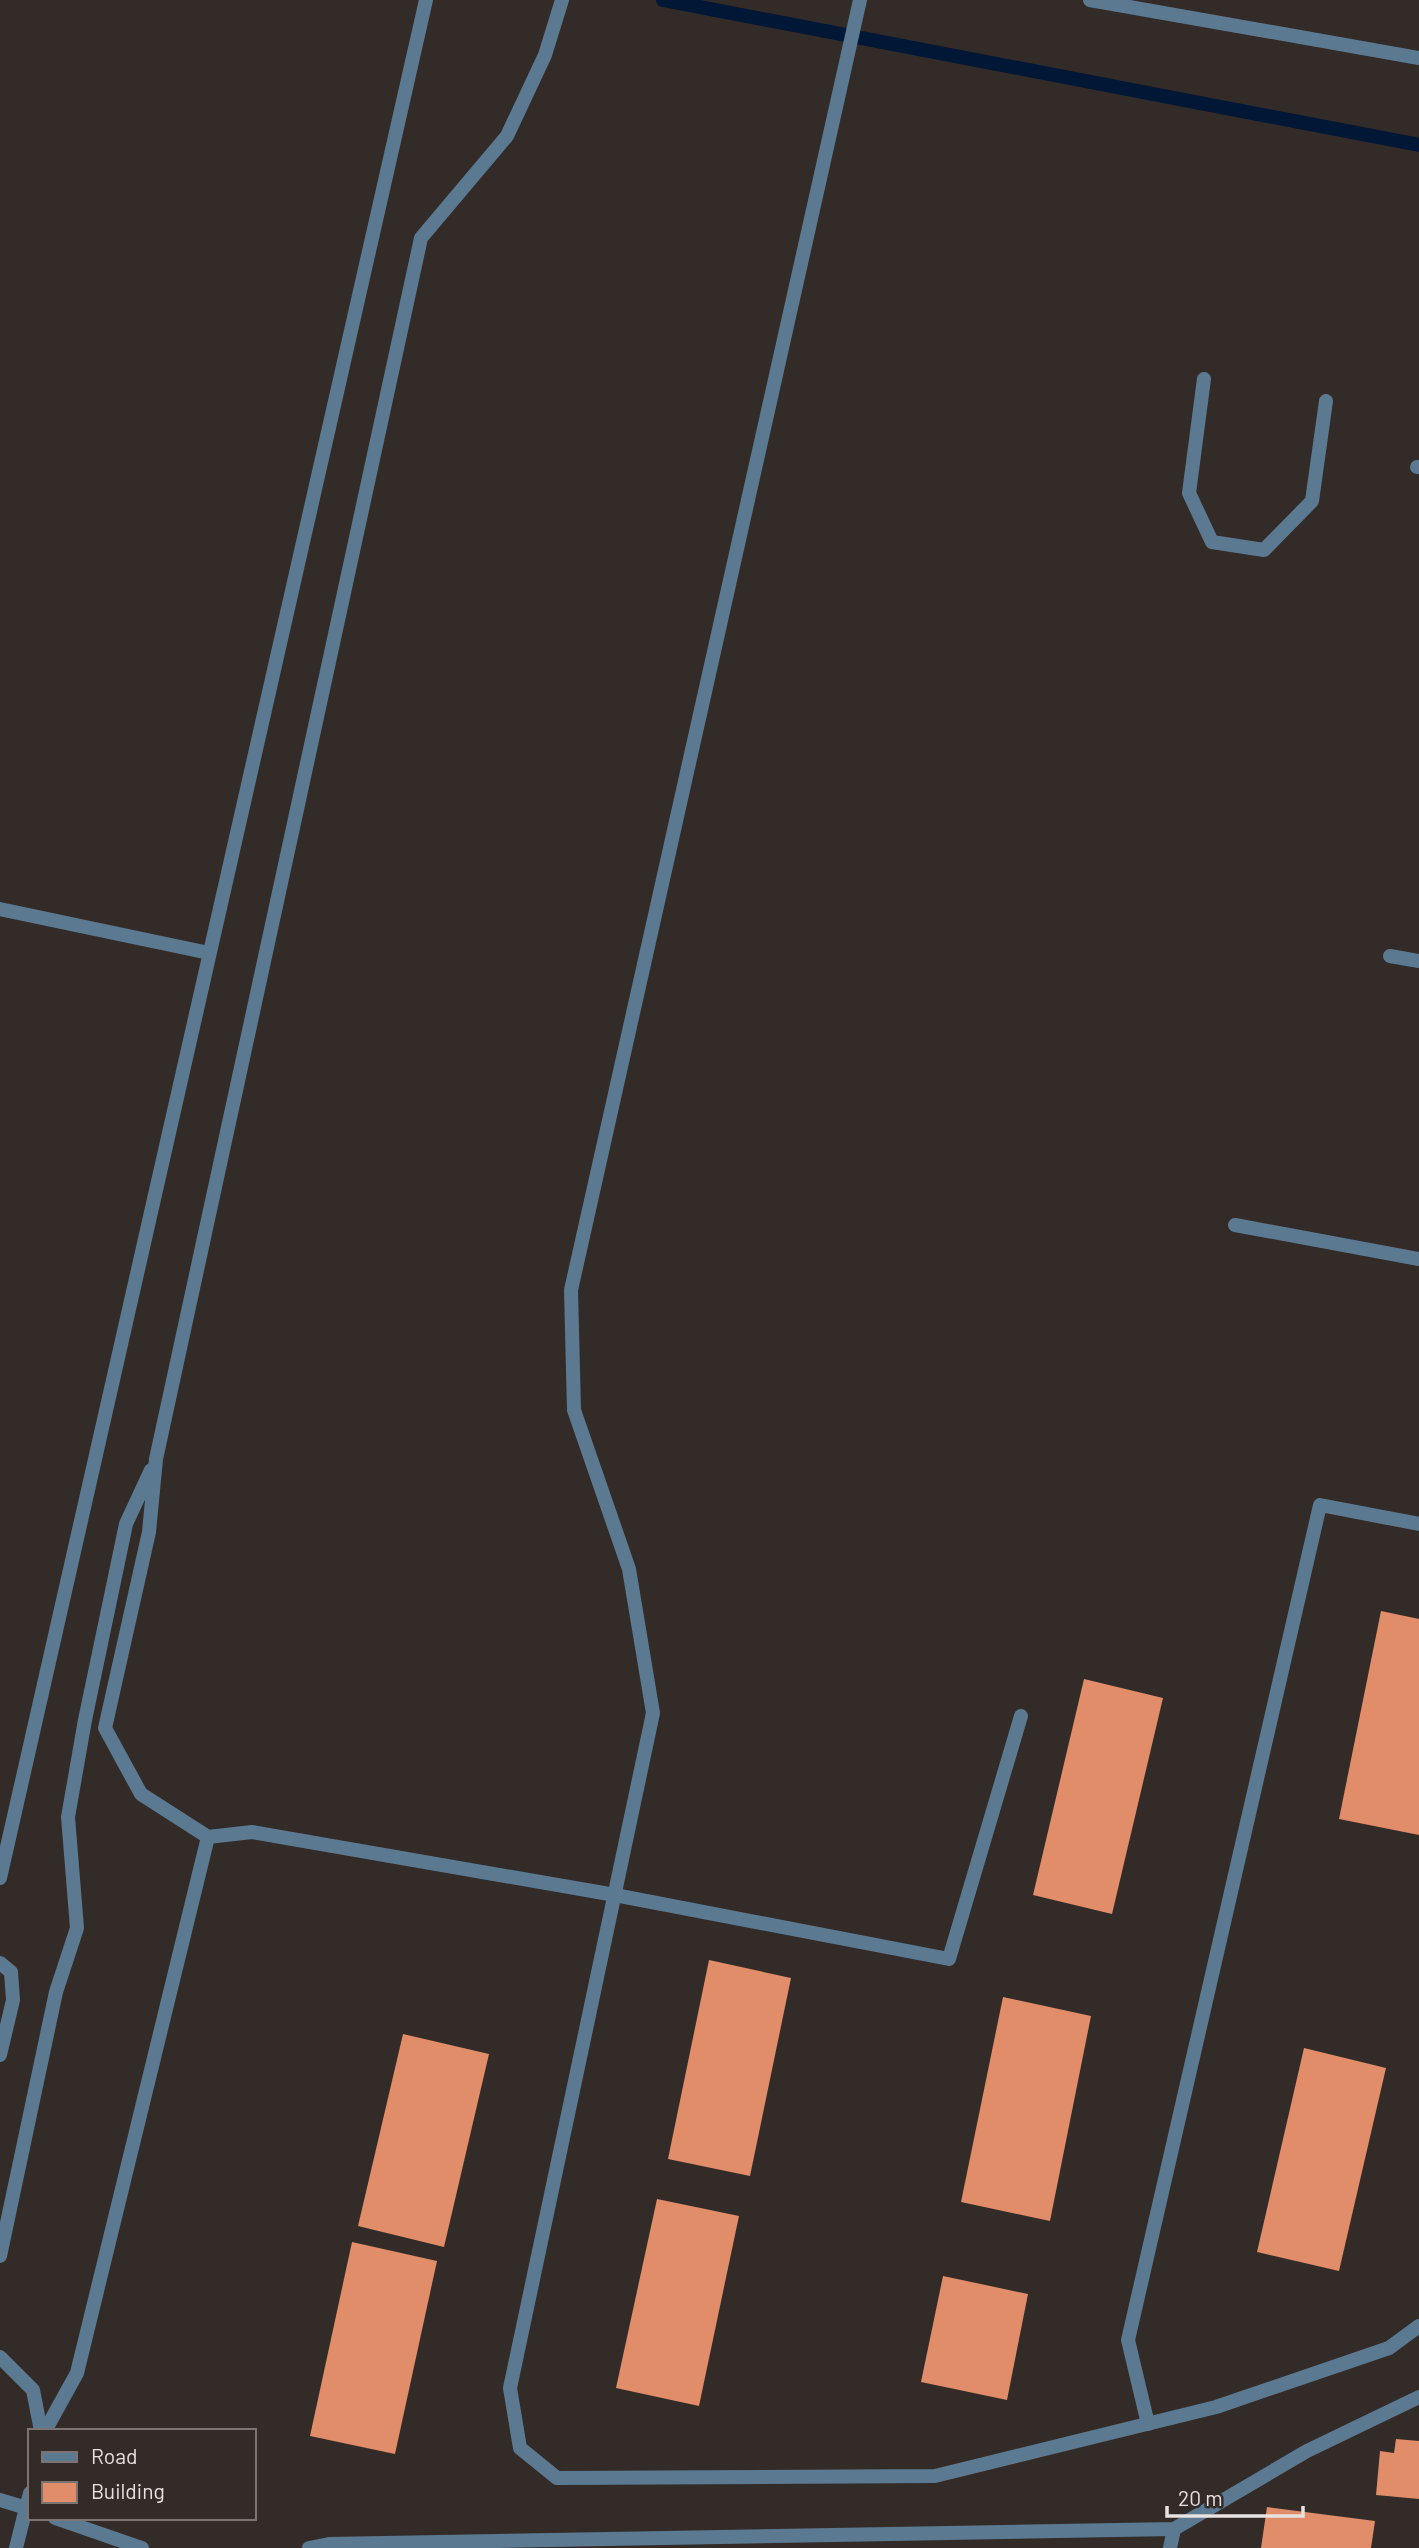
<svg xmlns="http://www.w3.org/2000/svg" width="1419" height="2548" viewBox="0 0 1419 2548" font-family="Barlow,sans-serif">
<rect width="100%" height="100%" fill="#332b28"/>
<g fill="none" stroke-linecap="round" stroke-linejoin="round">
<polyline stroke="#001736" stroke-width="14" points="663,0 1419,145"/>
</g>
<g fill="#e18d69">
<polygon points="1381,1611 1419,1619 1419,1835 1339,1819"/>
<polygon points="1084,1679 1163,1698 1112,1914 1033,1895"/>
<polygon points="709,1960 791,1978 750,2176 668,2159"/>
<polygon points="1003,1997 1091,2016 1050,2221 961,2202"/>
<polygon points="403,2034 489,2054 444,2247 358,2226"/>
<polygon points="1304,2048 1386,2068 1339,2271 1257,2252"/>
<polygon points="657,2199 739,2216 699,2406 616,2388"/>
<polygon points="352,2242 437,2261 395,2454 310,2436"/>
<polygon points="943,2276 1028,2294 1007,2400 921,2382"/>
<polygon points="1396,2439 1419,2441 1419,2499 1376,2495 1380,2451 1394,2453"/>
<polygon points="1267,2507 1375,2521 1371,2548 1261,2548"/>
</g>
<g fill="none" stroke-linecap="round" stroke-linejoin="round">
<g stroke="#5b7a92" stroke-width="14">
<polyline points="860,0 571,1290 574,1410 629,1569 653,1713 510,2388 520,2448 557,2478 935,2476 1216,2407 1389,2348 1419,2326"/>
<polyline points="1090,0 1419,58"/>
<polyline points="1204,379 1189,493 1212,542 1264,550 1312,501 1326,401"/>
<polyline points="1417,467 1419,467"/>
<polyline points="1390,956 1419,961"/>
<polyline points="1235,1225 1419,1259"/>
<polyline points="208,1837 252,1832 615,1895 949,1959 1021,1716"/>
<polyline points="0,2256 56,1992 77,1928 68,1817 85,1720 126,1524 151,1470"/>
<polyline points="0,2357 33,2390 41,2431"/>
<polyline points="1148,2424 1128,2340 1320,1505 1419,1524"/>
<polyline points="45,2431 77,2373 208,1837 141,1794 105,1728 149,1532 156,1459 421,238 507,136 545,55 562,0"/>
<polyline points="26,2508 30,2493"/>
</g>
<g stroke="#5b7a92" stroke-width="14">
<polyline points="0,909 209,953"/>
<polyline points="0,1878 426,0"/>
<polyline points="0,1963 11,1972 13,2000 0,2055"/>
<polyline points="16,2548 26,2508"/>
<polyline points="309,2548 329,2544 1174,2529 1307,2451 1419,2397"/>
<polyline points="1170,2548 1174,2529"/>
</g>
<g stroke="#5b7a92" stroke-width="14">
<polyline points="0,2500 30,2509"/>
<polyline points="55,2518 142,2548"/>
</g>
</g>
<rect x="28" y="2429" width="228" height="91" fill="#332b28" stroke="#7b7472" stroke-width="2"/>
<rect x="42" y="2452" width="35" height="10" fill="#5b7a92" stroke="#7b7472" stroke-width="2"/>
<text x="91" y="2464" font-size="21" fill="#e8e2e0">Road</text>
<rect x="42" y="2482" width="35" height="21" fill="#e18d69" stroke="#7b7472" stroke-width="2"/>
<text x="91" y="2499" font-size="21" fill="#e8e2e0">Building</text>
<path d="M1167 2506v10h136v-10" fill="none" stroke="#e8e2e0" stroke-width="3.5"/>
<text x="1178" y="2506" font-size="21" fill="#e8e2e0" stroke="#332b28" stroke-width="5" paint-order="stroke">20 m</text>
</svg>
